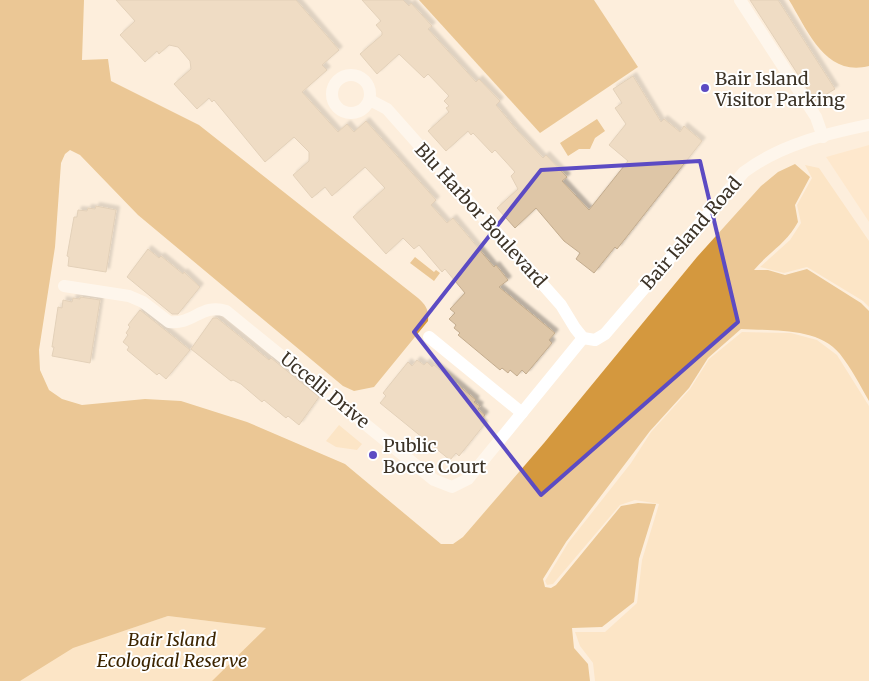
<svg xmlns="http://www.w3.org/2000/svg" width="869" height="681" viewBox="0 0 869 681" font-family="Merriweather,serif">
<defs>
<filter id="shadow"><feDropShadow dx="3.5" dy="-3.5" stdDeviation="1" flood-color="#0004"/></filter>
</defs>
<rect width="100%" height="100%" fill="#fdeedc"/>
<polygon fill="#ffe1bb" points="869,145 869,222 826,157"/>
<g fill="#fbd9ac">
<polygon points="805,165 819,168 869,241 869,307 863,301 807,267 784,273 760,267 790,240 801,223 797,205 812,178"/>
<polygon points="742,332 791,333 817,340 837,355 869,406 869,681 595,681 593,663 580,646 575,632 605,632 637,603 642,560 659,504 635,500 620,505 553,584 547,585 545,581 568,543 631,463 651,432 690,389 709,359"/>
<polygon points="339,425 362,444 357,450 336,447 326,441"/>
<polygon points="168,616 266,628 279,681 0,681 0,650 123,631"/>
</g>
<g fill="#d4983e">
<path d="M0 0H84L82 60 108 59 111 81 199 125 418 298C426 305 429 310 428 321L374 387 354 391 343 386 138 215 80 155 70 150 65 154 61 163 55 247 39 350 40 370 49 390 62 399 82 405 145 399 181 401 247 422 345 464 441 544H453L463 537 544 443 697 257 761 186 778 172 795 164 810 177 795 205 798 222C786 244 770 251 754 270H768L785 275 807 269 861 303 869 311V401C860 385 851 368 840 354 818 327 773 331 741 329L708 358 689 388 650 431 566 542 543 579 545 587 551 588 556 585 621 506 638 503 656 504 639 559 634 602 602 627 572 628 574 648 588 664 590 681H212L266 628 168 616 73 648 20 681H0Z"/>
<polygon points="419,0 594,0 638,67 540,133"/>
<path d="M789 0H869V66C825 77 808 31 789 0Z"/>
<polygon points="597,119 605,131 595,138 590,149 579,149 568,156 560,143"/>
<polygon points="415,257 434,272 436,270 440,273 434,281 410,263"/>
</g>
<g fill="#dec6a7" stroke="#c3ac8e" filter="url(#shadow)">
<polygon points="116,0 296,0 339,50 322,65 327,70 302,92 338,132 347,124 354,132 366,121 436,200 431,205 447,223 453,218 494,267 496,265 508,280 499,287 555,333 549,340 552,343 526,374 522,370 517,376 510,370 508,373 502,368 500,370 458,335 460,333 454,328 456,325 449,319 455,313 450,309 465,293 445,269 442,272 419,245 414,249 403,238 386,254 353,217 385,188 365,167 332,196 325,187 312,198 293,175 309,161 309,152 294,137 265,162 214,100 212,102 209,98 197,109 174,84 191,69 190,61 178,47 169,45 159,54 157,51 145,62 120,35 135,21"/>
<polygon points="362,0 403,0 409,6 411,3 432,26 428,29 476,82 479,79 500,101 496,105 516,129 543,158 546,155 567,177 562,181 589,210 628,161 609,145 626,124 615,108 622,103 613,89 633,76 661,122 664,119 680,132 684,126 702,141 617,249 615,247 594,273 576,259 580,253 564,241 536,208 515,228 497,208 518,189 511,176 515,172 495,150 492,153 473,133 471,135 468,131 446,151 428,131 449,112 446,108 449,106 444,101 449,96 428,74 424,78 399,54 377,74 360,54 382,35 382,32 376,25 381,21"/>
<polygon points="750,0 778,0 835,89 815,101"/>
<polygon points="96,206 116,210 106,272 68,266 69,257 67,256 74,217 77,217 78,210 87,211 88,208 95,209"/>
<polygon points="148,249 159,258 161,256 183,274 184,272 200,287 178,314 172,314 127,277"/>
<polygon points="80,297 100,300 90,363 52,356 54,347 52,347 58,307 62,308 63,300 72,302 73,298 80,299"/>
<polygon points="140,310 190,350 166,379 159,373 157,375 127,350 129,347 123,342 128,335 126,333 130,327 128,325"/>
<polygon points="213,318 217,318 269,360 271,358 319,397 299,425 288,416 286,418 264,400 262,402 241,384 233,380 231,381 191,349"/>
<polygon points="417,360 424,365 427,362 432,367 434,365 450,378 476,400 474,402 480,406 478,409 485,415 480,421 484,425 459,456 456,453 450,460 380,403 386,396 383,393 408,362 412,366"/>
</g>
<g fill="none" stroke-linecap="round" stroke-linejoin="round">
<g stroke="#fff" stroke-width="12">
<polyline points="740,0 816,117 823,137"/>
<circle cx="351" cy="94" r="19"/>
<polyline points="370,100 387,109 561,305 575,328 583,338"/>
<path d="M64 286 129 296 143 302 169 322C193 325 202 303 226 311L434 480 452 487 468 479 583 338"/>
<polyline points="429,337 522,413"/>
<path d="M583 338 595 340 605 334 744 172C780 145 825 134 869 125"/>
</g>
</g>
<path d="M0 0H869V681H0ZM700 161 738 322 541 495 414 332 541 170Z" fill="#fdeedc" fill-opacity=".55" fill-rule="evenodd"/>
<path fill="none" stroke="#5c4bc3" stroke-width="4" stroke-linejoin="round" d="M700 161 738 322 541 495 414 332 541 170Z"/>
<g fill="#5c4bc3" stroke="#fff" stroke-width="2">
<circle cx="705" cy="88" r="5"/>
<circle cx="373" cy="455" r="5"/>
</g>
<g text-anchor="middle" dominant-baseline="central" stroke-width="4" stroke-linejoin="round" paint-order="stroke">
<g font-size="18" fill="#3c3327" stroke="#fff" text-anchor="start">
<text x="715" y="78">Bair Island<tspan x="715" dy="21">Visitor Parking</tspan></text>
<text x="383" y="445">Public<tspan x="383" dy="21">Bocce Court</tspan></text>
</g>
<g font-size="18" fill="#3c3327" stroke="#fff">
<text transform="translate(481 215) rotate(48)">Blu Harbor Boulevard</text>
<text transform="translate(691 233) rotate(-49)">Bair Island Road</text>
<text transform="translate(325 390) rotate(39)">Uccelli Drive</text>
</g>
<g font-size="18" font-style="italic" fill="#3d2500" stroke="#fff">
<text x="172" y="639">Bair Island<tspan x="172" dy="21">Ecological Reserve</tspan></text>
</g>
</g>
</svg>
